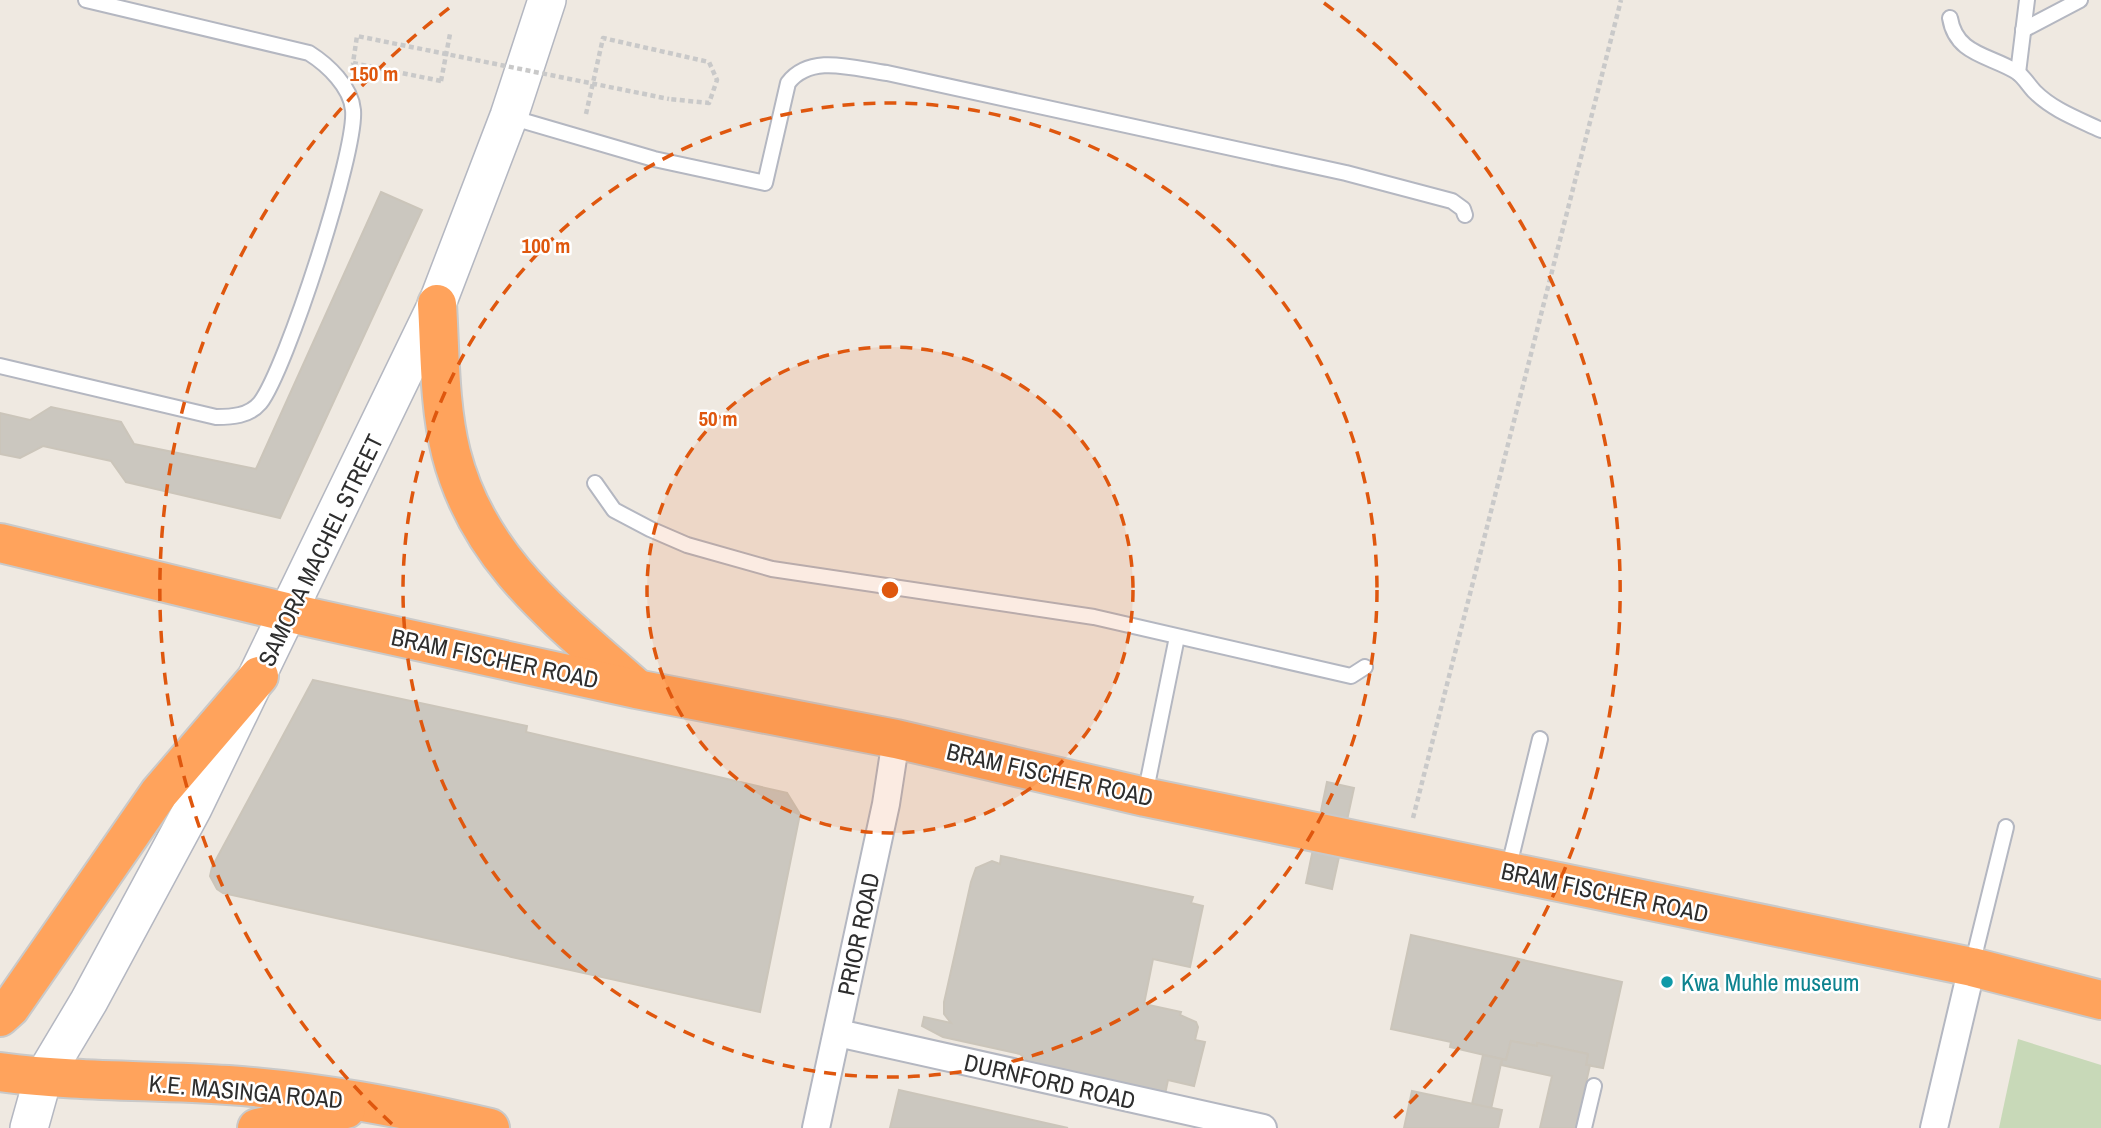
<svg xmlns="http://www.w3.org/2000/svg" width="2101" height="1128" viewBox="0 0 2101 1128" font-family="'Archivo Narrow',sans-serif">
<rect width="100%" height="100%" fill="#efe9e1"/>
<polygon fill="#c8d9b8" points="2018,1039 2101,1065 2101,1128 1999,1128"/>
<g fill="#cbc7bf" stroke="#cbc5ba" stroke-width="2">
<polygon points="381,192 422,210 280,518 126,482 111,461 43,446 20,458 0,454 0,413 30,420 51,407 121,422 134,444 256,469"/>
<polygon points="313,680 527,726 526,732 787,793 800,814 760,1012 223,893 217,889 210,876 212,867"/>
<polygon points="1327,782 1354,788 1332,889 1306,883"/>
<polygon points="1001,856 1193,897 1191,903 1203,906 1190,967 1153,959 1144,1004 1181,1012 1180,1015 1196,1022 1198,1027 1195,1040 1205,1042 1194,1086 1168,1080 1164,1099 1042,1073 1020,1054 943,1037 922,1026 924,1017 951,1023 944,1014 944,1002 971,882 976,868 992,861 1000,864"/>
<polygon points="1411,935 1622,982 1603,1068 1586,1065 1588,1054 1537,1043 1537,1046 1511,1041 1506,1060 1450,1047 1451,1042 1391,1029"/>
<polygon points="1511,1041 1537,1046 1537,1043 1588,1054 1586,1065 1590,1065 1576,1128 1540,1128 1552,1076 1501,1065 1502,1059 1506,1060"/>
<polygon points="1483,1055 1502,1059 1491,1109 1472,1104"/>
<polygon points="899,1090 1068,1128 890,1128"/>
<polygon points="1412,1091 1502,1110 1498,1128 1404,1128"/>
</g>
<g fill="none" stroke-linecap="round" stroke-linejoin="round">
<g stroke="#b4b7c1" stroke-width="18">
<g id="lane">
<path d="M1950 18C1956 55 1990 55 2017 72 2024 77 2029 86 2035 92 2053 110 2078 119 2101 130"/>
<polyline points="2023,30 2080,0"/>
<polyline points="2018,73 2027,0"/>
<path d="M510 117 654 159 765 183 788 83C811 53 855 69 887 73L1346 173 1452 201 1463 209 1465 215"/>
<path d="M0 366 216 417C232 417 249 416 260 403 286 370 357 151 353 110 351 87 328 65 309 53L86 0"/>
<polyline points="595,483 614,510 650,529 687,545 772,569 1094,617 1351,676 1365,667"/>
<polyline points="1145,795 1177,637"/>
<polyline points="1508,870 1540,739"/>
<polyline points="1972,965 2006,827"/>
<polyline points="1584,1128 1594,1086"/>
</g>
</g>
<g stroke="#b4b7c1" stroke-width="30">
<g id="street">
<polyline points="838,1033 1263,1128"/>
<polyline points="816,1128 886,804 896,739"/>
<polyline points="1934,1128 1972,967"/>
</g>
</g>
<g stroke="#b4b7c1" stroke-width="40">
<polyline id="secondary" points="29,1128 43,1078 89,1001 193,808 437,304 509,116 547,0"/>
</g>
<g stroke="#c9c9c9" stroke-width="42">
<g id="highway">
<path d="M437 304C440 353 439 405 451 453 478 559 557 618 635 687"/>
<polyline points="0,543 290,613 636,689 896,739 1145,797 1972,967 2101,1000"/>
<polyline points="0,1017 10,1008 159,793 259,676"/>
<path d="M0 1072C76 1082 152 1080 228 1085 317 1091 404 1108 490 1128"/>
<polyline points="257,1128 346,1109"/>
</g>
</g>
<g stroke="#c9c9c9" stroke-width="4.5" stroke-dasharray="5 3.5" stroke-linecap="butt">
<polyline points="441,81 450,34"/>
<polyline points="586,114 603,38 709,62 717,80 709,103 669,99"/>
<polyline points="1413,818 1621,0"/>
</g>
<use href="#lane" stroke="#fff" stroke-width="14"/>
<use href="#street" stroke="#fff" stroke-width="26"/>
<use href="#secondary" stroke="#fff" stroke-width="37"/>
<use href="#highway" stroke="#ffa35c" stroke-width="38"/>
<polyline stroke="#c9c9c9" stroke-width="4.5" stroke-dasharray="5 3.5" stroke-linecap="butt" points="441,81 353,63 357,36 669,99"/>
</g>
<circle cx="890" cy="590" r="243" fill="#df570e" fill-opacity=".12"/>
<g fill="none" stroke="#df570e" stroke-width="3.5" stroke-dasharray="12 9">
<circle cx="890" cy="590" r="243"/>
<circle cx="890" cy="590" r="487"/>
<path d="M392 1124A730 730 0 0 1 456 3M1324 3A730 730 0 0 1 1388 1124"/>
</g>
<circle fill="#0f9aa8" stroke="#fff" stroke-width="2.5" cx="1667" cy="982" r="7"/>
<g text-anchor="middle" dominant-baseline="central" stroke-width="5" stroke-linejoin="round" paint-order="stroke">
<g font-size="24" fill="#2e2e2e" stroke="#fff">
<text transform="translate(320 550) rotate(-64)">SAMORA MACHEL STREET</text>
<text transform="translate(495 658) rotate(12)">BRAM FISCHER ROAD</text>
<text transform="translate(1050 774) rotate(13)">BRAM FISCHER ROAD</text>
<text transform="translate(1605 892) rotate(12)">BRAM FISCHER ROAD</text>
<text transform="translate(858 934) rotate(-78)">PRIOR ROAD</text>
<text transform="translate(1050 1081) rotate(13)">DURNFORD ROAD</text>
<text transform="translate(246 1091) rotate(5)">K.E. MASINGA ROAD</text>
</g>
<g font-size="24" fill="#0d838f" stroke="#fff" text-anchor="start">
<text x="1681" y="982">Kwa Muhle museum</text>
</g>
</g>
<circle cx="890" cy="590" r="10" fill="#df570e" stroke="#fff" stroke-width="3.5"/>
<g font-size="21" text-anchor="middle" font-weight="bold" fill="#df570e" stroke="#fff" stroke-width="5" stroke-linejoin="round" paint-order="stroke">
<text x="374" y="81">150 m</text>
<text x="546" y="253">100 m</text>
<text x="718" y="426">50 m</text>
</g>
</svg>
